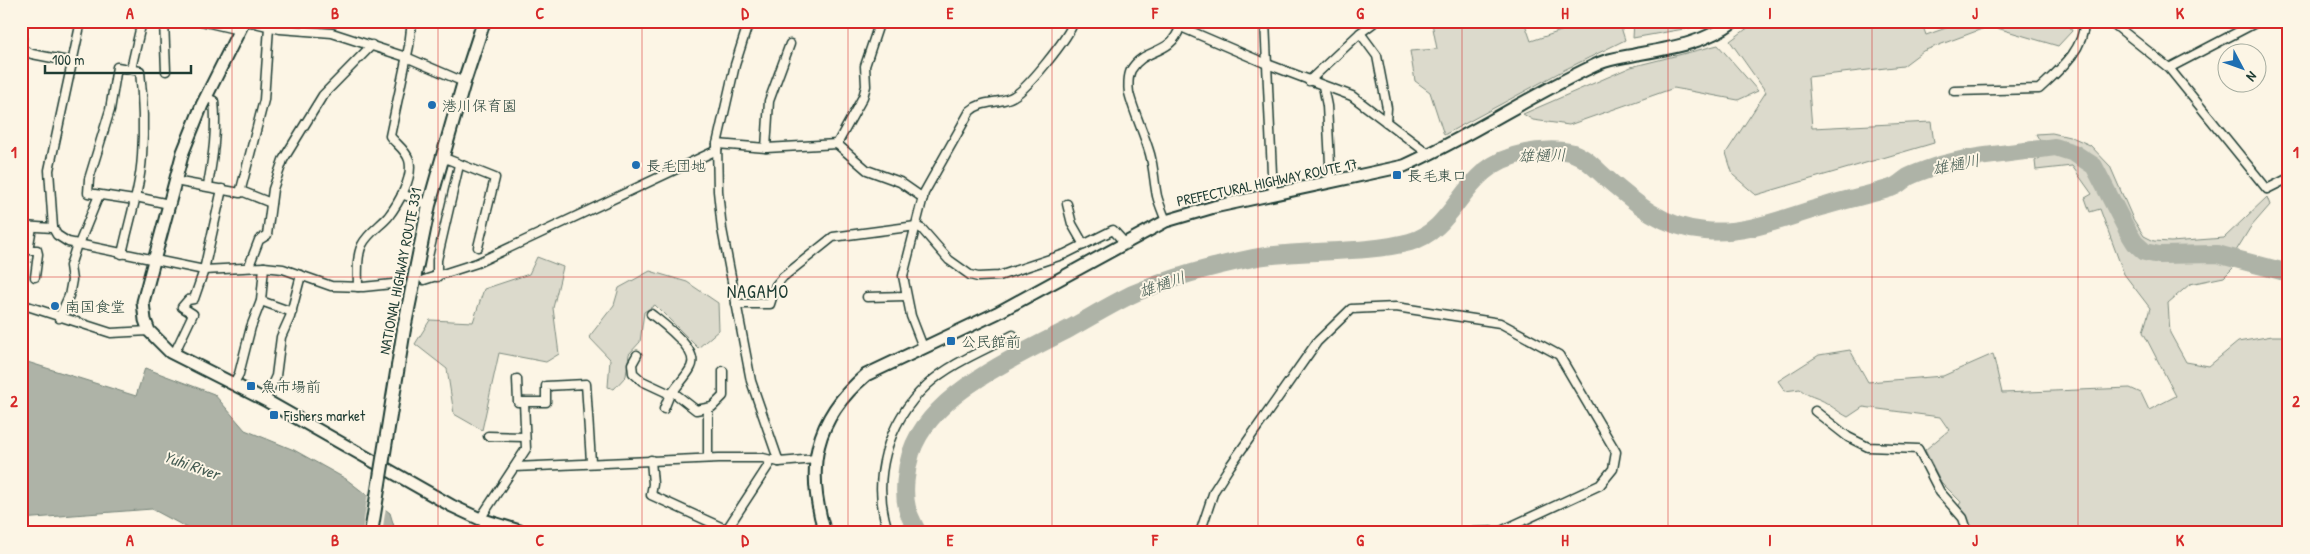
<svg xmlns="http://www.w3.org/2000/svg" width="2310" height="554" viewBox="0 0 2310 554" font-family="'Patrick Hand','Klee One',sans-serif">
<rect width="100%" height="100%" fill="#fcf5e5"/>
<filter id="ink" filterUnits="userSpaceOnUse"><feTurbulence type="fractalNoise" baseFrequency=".02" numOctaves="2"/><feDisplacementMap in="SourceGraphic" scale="10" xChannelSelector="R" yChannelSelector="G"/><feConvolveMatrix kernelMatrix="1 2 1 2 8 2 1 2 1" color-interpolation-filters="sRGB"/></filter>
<g filter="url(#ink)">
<g fill="#dcdacc" stroke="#7e8c80">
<polygon points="1439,21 1524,21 1531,41 1591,21 1619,21 1625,40 1564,70 1444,135 1430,92 1415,81 1410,51 1437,49 1432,23"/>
<polygon points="1634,21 1707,21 1706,25 1633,38"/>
<polygon points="1757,21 1921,21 1926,35 1966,21 2067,21 2072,31 2058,46 1990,26 1923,51 1903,66 1808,77 1812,128 1931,122 1934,143 1756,195 1733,175 1726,153 1766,92 1730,41"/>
<polygon points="1718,45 1758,91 1738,100 1674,88 1569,125 1533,120 1523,114 1631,67"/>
<path d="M2052 133 2074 138 2090 145 2110 166 2133 219 2144 236 2154 241 2171 242 2224 238 2267 197 2270 205 2250 228 2236 251 2235 266 2224 277 2190 284 2168 303 2170 333 2186 362 2209 366 2238 342 2272 336H2289V531L1970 533 1958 507 1961 502 1941 482 1925 450 1949 430 1940 417 1863 407 1848 417C1838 412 1828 403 1821 400 1812 396 1808 396 1800 389L1785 391 1778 381 1819 355 1850 350 1868 382 1943 376 1993 354 2002 393 2130 388 2141 393 2149 410 2176 396 2143 332 2150 308 2124 274 2100 209 2090 212 2085 198 2092 194 2072 166 2036 170 2035 161 2048 153 2079 152 2071 144 2040 141 2036 134Z"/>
<polygon points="537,257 563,267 553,308 559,354 546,362 499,353 482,430 454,414 447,369 415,344 430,320 473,322 484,289 529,274"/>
<polygon points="650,271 687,282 718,303 719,330 698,348 655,305 644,312 640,342 629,354 626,376 614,389 608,387 610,359 589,337 614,305 619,288"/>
</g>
<polygon fill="#aeb3a7" stroke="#758479" points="21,360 136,396 145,368 214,394 245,430 294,450 346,479 390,513 396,533 197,533 152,509 21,519"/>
<polygon fill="#fcf5e5" points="368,493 386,507 382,533 362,533"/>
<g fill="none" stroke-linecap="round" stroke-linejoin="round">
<path stroke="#aeb3a7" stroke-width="18" d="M918 533C914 525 909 516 907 508 903 492 906 469 911 453 930 394 1017 356 1069 329 1091 317 1113 303 1135 293 1173 277 1213 266 1253 258 1305 248 1360 255 1410 242 1460 228 1459 165 1525 153 1539 150 1559 149 1573 153 1585 157 1596 169 1605 177 1636 204 1664 228 1705 231 1748 235 1785 217 1825 206 1847 199 1869 195 1891 188 1898 186 1902 181 1908 177 1916 173 1925 170 1934 167 1972 155 2016 153 2055 147L2074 153 2094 166 2127 230 2135 243 2145 252 2159 255 2217 254 2289 273"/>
<g stroke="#1f3d34" stroke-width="11">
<g id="minor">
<polyline points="81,21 49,170 53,228 57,235 68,242 204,270 264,267 283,269 331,286 363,287 402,283"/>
<polyline points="164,21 166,71"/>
<polyline points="201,21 239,30"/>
<polyline points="246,21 280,29 332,33 406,57 464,82"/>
<polyline points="749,21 735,65 717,144 718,191 722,229 751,381 779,462"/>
<polyline points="1167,21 1267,64 1352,96 1430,155"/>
<polyline points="1265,21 1273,195"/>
<polyline points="2110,21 2169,68 2267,189 2289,178"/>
<polyline points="1360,33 1377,56 1387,108 1386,122"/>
<polyline points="21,49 32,54 73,62"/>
<polyline points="21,49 23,21"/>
<polyline points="2169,68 2259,21"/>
<polyline points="131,69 142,21"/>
<polyline points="1309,81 1360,33 1376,21"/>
<polyline points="1323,86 1327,106 1331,183"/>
<path d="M1954 91 2039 89C2058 71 2085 50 2084 21"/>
<path d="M206 97 214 101C217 130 213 157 208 185"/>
<polyline points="717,144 766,148 837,144 867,170 900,182 923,198"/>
<polyline points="837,144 863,97 866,86 865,66 880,21"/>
<polyline points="766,148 769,101 790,44"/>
<polyline points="442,157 495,178 478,247"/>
<polyline points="175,181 240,193 264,100 269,27"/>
<polyline points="241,191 271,203"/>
<polyline points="402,194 429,205"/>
<polyline points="136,197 169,204"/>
<polyline points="1067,204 1072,224 1084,245"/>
<path d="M1166 221C1163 213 1159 204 1157 196 1154 182 1154 169 1150 154 1144 133 1134 113 1129 93 1128 87 1128 76 1131 70 1144 47 1171 56 1180 27"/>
<polyline points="21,226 53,228"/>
<polyline points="32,227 28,250 37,250 38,254 35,277"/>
<polyline points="79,244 99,195"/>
<path d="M122 254C129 221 140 189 142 156 144 128 143 99 140 71L117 67 110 110 89 179 88 193 134 200"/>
<polyline points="249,266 259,240 267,235 273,189 283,160 323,95 372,45"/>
<polyline points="437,277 437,260 459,165"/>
<polyline points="424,280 477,263 717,150"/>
<path d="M358 287C358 275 356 257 362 245 368 233 380 226 388 217 398 204 414 177 409 160 406 150 396 144 390 136L409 46 412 21"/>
<polyline points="867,297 906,296"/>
<polyline points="261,301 292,312"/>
<polyline points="21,304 111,333 149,331"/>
<polyline points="736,304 770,304 776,285 783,277 833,237 916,226 922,229 949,260 970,275 978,277 999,276 1065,254 1113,230 1124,242"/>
<path d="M651 314C662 323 700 350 691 367 687 376 678 384 673 392"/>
<polyline points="59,318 69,296 72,280 70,266 77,244"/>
<path d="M923 347 911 316 903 276 924 193 970 111C982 100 996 104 1010 98 1025 93 1069 37 1074 21"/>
<polyline points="174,354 193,314 182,307 188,300 194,299 204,270 222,189"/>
<polyline points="637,355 632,364 633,373 642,381 670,394 673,392 696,410 712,407 723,396 723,371"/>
<polyline points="517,379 518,402 546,402 546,386 586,384 591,462"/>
<polyline points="234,383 239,374 251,327 261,301 264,267"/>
<polyline points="265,400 276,376 281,337 290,317 301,275"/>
<polyline points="664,409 670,394"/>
<polyline points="708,409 708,458"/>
<polyline points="1815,411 1848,437 1868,447 1918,449 1940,492 1963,518 1968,533"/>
<polyline points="488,436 525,437"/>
<polyline points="651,460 653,484 651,495 734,533"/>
<polyline points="515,467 719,458 763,458 779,462 816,459"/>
<polyline points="480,519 526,449 524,402"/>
<polyline points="727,529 772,460"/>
<path d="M889 533C870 481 887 422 927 385 951 363 985 350 1013 335"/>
<polyline points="1200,533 1214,491 1230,466 1317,342 1351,309 1396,307 1500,323 1559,355 1616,452 1613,469 1600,485 1501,531 1451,533"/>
</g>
</g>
<g stroke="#1f3d34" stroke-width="15">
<g id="secondary">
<polyline points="244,21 202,105 183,152 143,302 145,320 149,331 170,352 265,400 452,506 480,519 526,533"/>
<path d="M825 533C805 468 814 419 866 375L997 313 1166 221 1214 207 1404 166C1472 136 1533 93 1600 63 1612 58 1626 57 1638 54 1672 48 1705 43 1734 21"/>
</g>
</g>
<g stroke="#1f3d34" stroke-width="16">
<polyline id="trunk" points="404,329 429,205 464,82 484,21"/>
</g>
<use href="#minor" stroke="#fcf5e5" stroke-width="8"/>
<use href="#secondary" stroke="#fcf5e5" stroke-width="11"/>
<use href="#trunk" stroke="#fcf5e5" stroke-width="12"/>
<g stroke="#1f3d34" stroke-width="16" stroke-linecap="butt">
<polyline id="trunk-bridge" points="371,533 404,329"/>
</g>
<use href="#trunk-bridge" stroke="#fcf5e5" stroke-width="12"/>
</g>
</g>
<path fill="none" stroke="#d62828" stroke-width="1" stroke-opacity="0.55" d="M232 21V533M438 21V533M642 21V533M848 21V533M1052 21V533M1258 21V533M1462 21V533M1668 21V533M1872 21V533M2078 21V533M21 277H2289"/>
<g fill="#1f6fb2" stroke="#fcf5e5" stroke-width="2">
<circle cx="432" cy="105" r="5"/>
<circle cx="636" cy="165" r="5"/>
<rect x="1392" y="170" width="10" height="10" rx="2.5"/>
<circle cx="55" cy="306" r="5"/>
<rect x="946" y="336" width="10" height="10" rx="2.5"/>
<rect x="246" y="381" width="10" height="10" rx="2.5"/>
<rect x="269" y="410" width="10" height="10" rx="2.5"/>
</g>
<g text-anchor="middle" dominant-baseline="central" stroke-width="4" stroke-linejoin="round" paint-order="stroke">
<g font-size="15" fill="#1f3d34" stroke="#fcf5e5" text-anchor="start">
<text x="442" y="105">港川保育園</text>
<text x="646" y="165">長毛団地</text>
<text x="1407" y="175">長毛東口</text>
<text x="65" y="306">南国食堂</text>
<text x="961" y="341">公民館前</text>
<text x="261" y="386">魚市場前</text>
<text x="284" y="415">Fishers market</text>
</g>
<g font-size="15" fill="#1f3d34" stroke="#fcf5e5">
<text transform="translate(1267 182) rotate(-12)">PREFECTURAL HIGHWAY ROUTE 17</text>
<text transform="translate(400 271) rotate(-79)">NATIONAL HIGHWAY ROUTE 331</text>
</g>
<g font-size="16" font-style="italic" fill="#435a51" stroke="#fcf5e5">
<text transform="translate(1542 155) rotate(-2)">雄樋川</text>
<text transform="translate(1956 164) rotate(-11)">雄樋川</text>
<text transform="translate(1162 284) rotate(-19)">雄樋川</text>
<text transform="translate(192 465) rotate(19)">Yuhi River</text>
</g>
<g font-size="18" letter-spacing="1" fill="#1f3d34" stroke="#fcf5e5">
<text x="758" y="291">NAGAMO</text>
</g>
</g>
<rect width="2310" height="554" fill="none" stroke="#fcf5e5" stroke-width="55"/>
<g transform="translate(2242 68) rotate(131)"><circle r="24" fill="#fcf5e5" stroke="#a4ab9e"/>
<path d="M0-4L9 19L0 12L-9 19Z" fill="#1f6fb2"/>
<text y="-8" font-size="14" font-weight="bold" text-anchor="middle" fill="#1f3d34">N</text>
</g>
<path d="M45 65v8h146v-8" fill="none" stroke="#1f3d34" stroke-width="2.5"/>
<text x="52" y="65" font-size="15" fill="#1f3d34" stroke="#fcf5e5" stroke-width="4" paint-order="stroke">100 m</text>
<rect x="28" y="28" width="2254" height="498" fill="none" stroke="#d62828" stroke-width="2"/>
<g font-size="16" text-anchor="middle" font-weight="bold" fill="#d62828">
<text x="130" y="19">A</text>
<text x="335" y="19">B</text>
<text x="540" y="19">C</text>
<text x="745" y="19">D</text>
<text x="950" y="19">E</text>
<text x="1155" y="19">F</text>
<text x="1360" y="19">G</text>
<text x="1565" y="19">H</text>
<text x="1770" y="19">I</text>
<text x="1975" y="19">J</text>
<text x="2180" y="19">K</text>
<text x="14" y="158">1</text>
<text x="2296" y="158">1</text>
<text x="14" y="407">2</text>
<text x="2296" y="407">2</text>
<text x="130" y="546">A</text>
<text x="335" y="546">B</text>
<text x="540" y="546">C</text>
<text x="745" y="546">D</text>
<text x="950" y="546">E</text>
<text x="1155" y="546">F</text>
<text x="1360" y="546">G</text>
<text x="1565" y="546">H</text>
<text x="1770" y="546">I</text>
<text x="1975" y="546">J</text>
<text x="2180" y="546">K</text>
</g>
</svg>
